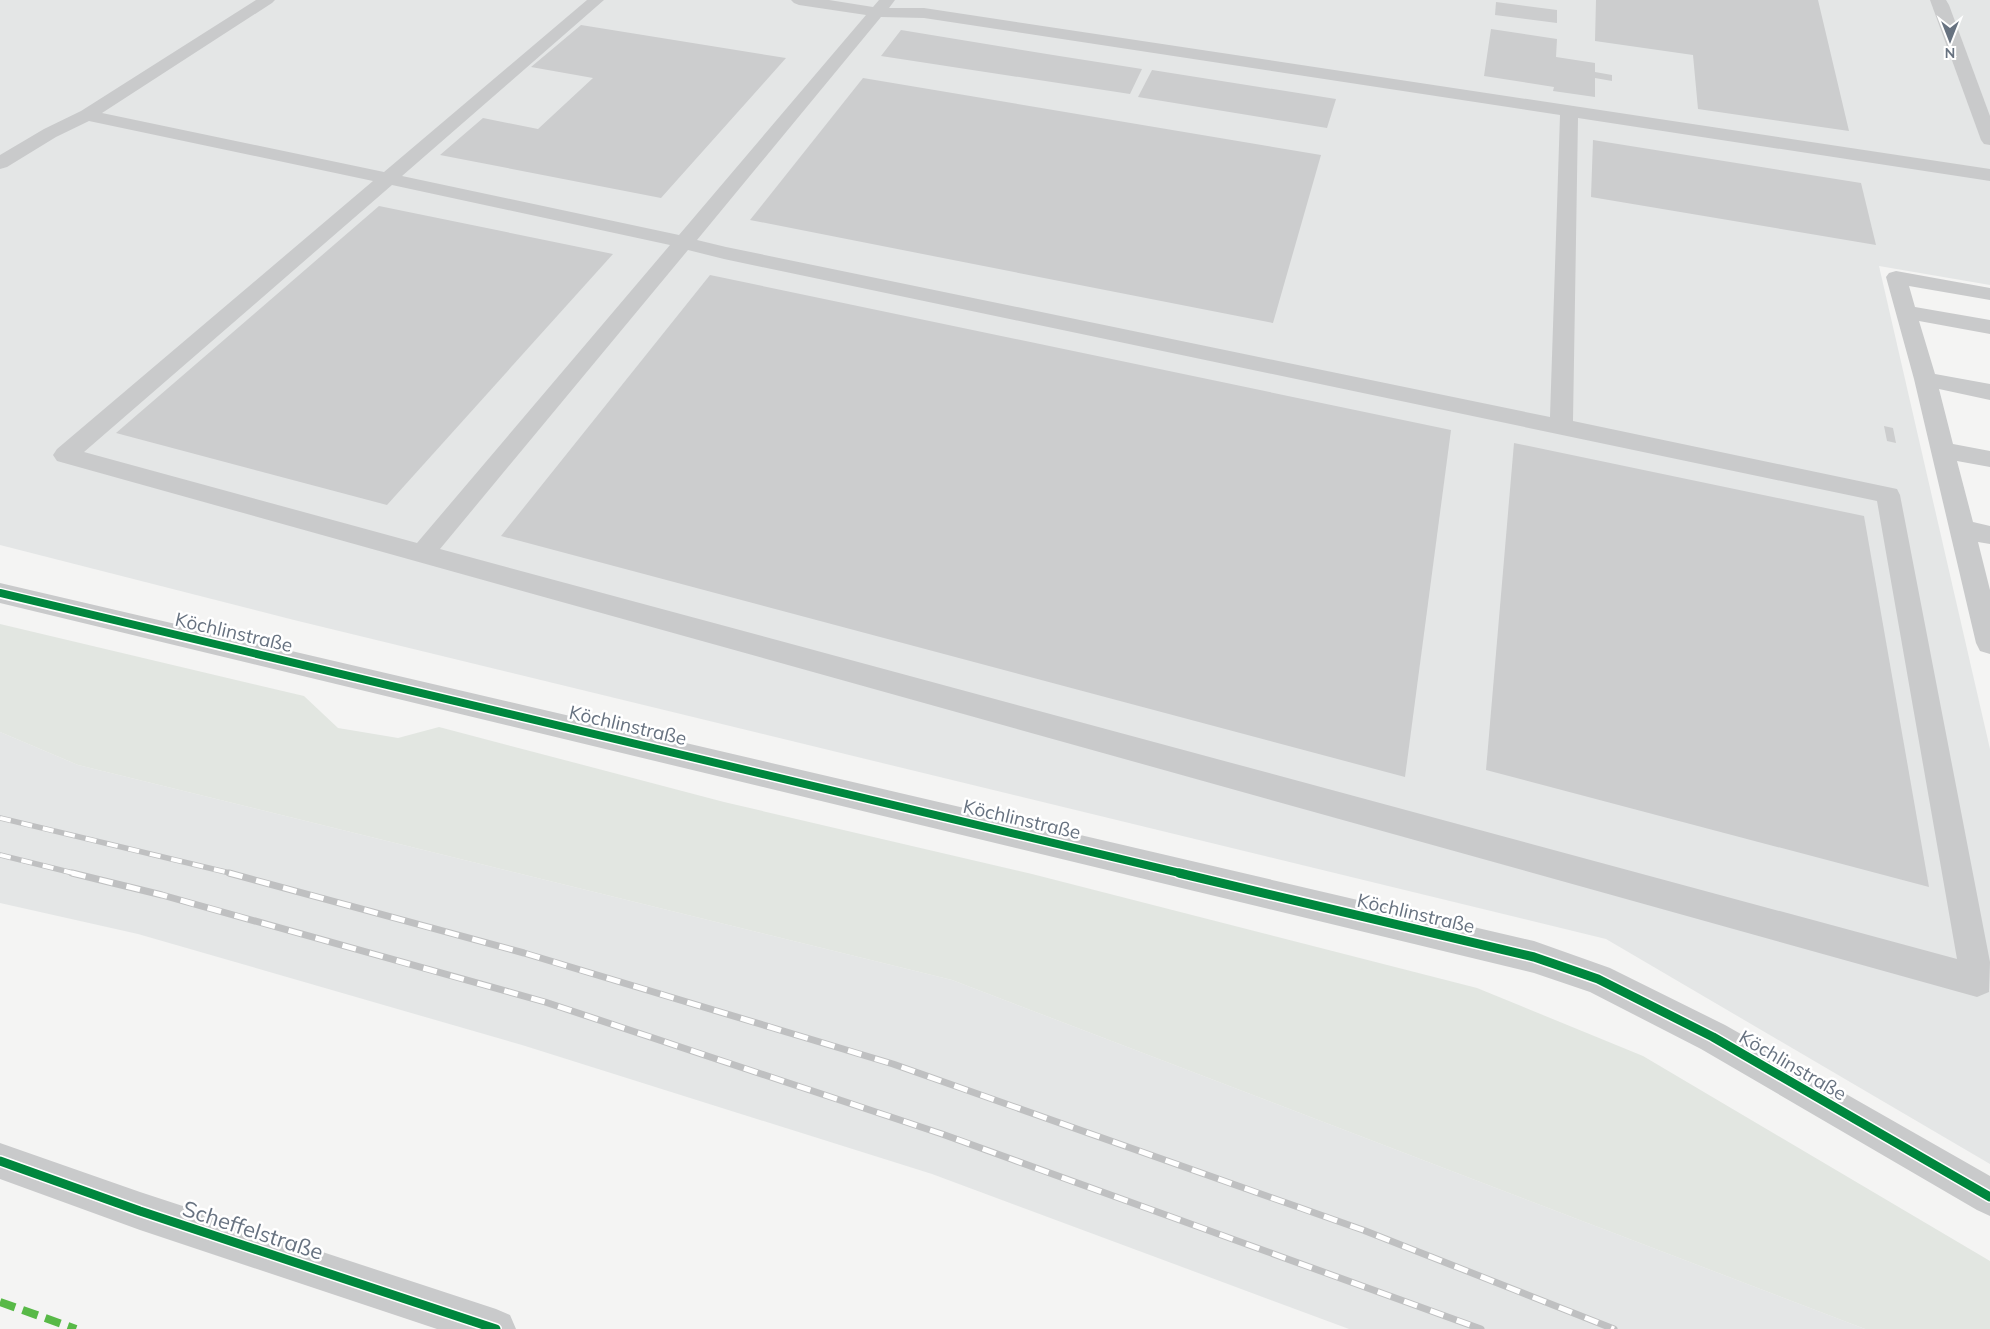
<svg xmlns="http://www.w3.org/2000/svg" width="1990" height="1329" viewBox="0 0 1990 1329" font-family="Mulish,sans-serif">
<rect width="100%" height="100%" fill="#f4f4f3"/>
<g fill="#e4e6e6">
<polygon points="0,0 1990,0 1990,285 1879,266 1990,749 1990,1164 1606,939 294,620 0,545"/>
<polygon points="0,732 78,765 952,980 1865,1329 1349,1329 932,1174 522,1045 138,934 0,903"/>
</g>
<polygon fill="#e2e6e1" points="0,624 304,696 338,728 398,738 439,727 724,802 1032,874 1477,988 1643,1056 1990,1261 1990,1329 1865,1329 952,980 78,765 0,732"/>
<g fill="#cccdce">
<polygon points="1596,0 1818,0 1849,131 1698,109 1693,55 1595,41"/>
<polygon points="1496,2 1557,10 1557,23 1495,15"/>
<polygon points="581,25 786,58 661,198 440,155 483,118 538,129 593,78 531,67"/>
<polygon points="1491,29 1557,39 1556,57 1595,63 1595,72 1612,75 1612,81 1595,78 1595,97 1553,91 1554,87 1484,76"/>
<polygon points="901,30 1053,55 1142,69 1130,94 881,56"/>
<polygon points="1152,70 1336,99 1327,128 1138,97"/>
<polygon points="863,78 1321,155 1273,323 750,220"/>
<polygon points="1593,140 1861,183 1876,245 1591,197"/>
<polygon points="379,206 613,254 387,505 116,433"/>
<polygon points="710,275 1451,430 1405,777 501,536"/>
<polygon points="1884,426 1893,428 1896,443 1887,441"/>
<polygon points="1514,443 1864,516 1929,887 1486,770"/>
</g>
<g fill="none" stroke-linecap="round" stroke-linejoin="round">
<g fill="#c9cacb" fill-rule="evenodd">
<path d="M256 0H275L272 3 102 113 384 172 587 0H604L402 176 679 235 866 15 799 5 794 3 791 0H829L873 7 879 0H895L889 8H924L1990 169V181L1578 118 1573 421 1897 489 1900 495 1990 962 1989 992 1977 997 57 461 53 455 57 449 373 181 89 121 56 137 7 167 0 169V155L44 129 81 111ZM881 17 924 18 1560 115 1550 417 726 247 697 240ZM392 185 670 245 417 543 84 452ZM688 250 724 259 1877 501 1957 959 440 549Z"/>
<polygon points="1930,0 1946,0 1949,5 1990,116 1990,145 1984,144 1981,140"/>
<polygon points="1896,271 1990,288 1990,300 1909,286 1915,307 1990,320 1990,334 1919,321 1935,374 1990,384 1990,400 1939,389 1953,444 1990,451 1990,467 1957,461 1973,522 1990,526 1990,544 1978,542 1990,590 1990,654 1980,651 1976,643 1914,379 1886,277 1889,273"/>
</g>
<g fill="#c9cacb" fill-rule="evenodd">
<polygon points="0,583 1534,941 1610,968 1725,1025 1990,1176 1990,1216 1977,1210 1701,1049 1590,992 1534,973 0,603"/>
<polygon points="0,1143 140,1192 496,1309 510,1315 516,1329 437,1329 140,1230 0,1179"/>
</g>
<g stroke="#bfc0c1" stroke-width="5.5">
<g id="rail-far1">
<polyline points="0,818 234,874"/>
<polyline points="0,855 77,874"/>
</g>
</g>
<g stroke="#bfc0c1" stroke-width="7">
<g id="rail">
<polyline points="72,873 162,895 545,1002 942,1134 1481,1329"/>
<polyline points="229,873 524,953 893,1064 1363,1230 1614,1329"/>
</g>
</g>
<use href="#rail-far1" stroke="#fff" stroke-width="4" stroke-dasharray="11" stroke-linecap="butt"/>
<use href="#rail" stroke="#fff" stroke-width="5" stroke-dasharray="14" stroke-linecap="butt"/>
<polyline stroke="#58b947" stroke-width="8" stroke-dasharray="16 8" stroke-linecap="butt" points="0,1302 76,1329"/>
<g stroke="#fff" stroke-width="11">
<polyline id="cycleway-far1" points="0,593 1184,874"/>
</g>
<g stroke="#fff" stroke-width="12">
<g id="cycleway">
<polyline points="1179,873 1534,957 1598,979 1713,1037 1990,1197"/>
<polyline points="0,1161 140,1211 496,1329"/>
</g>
</g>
<use href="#cycleway-far1" stroke="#00873e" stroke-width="8"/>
<use href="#cycleway" stroke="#00873e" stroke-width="9"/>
</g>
<g text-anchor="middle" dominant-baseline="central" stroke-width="5" stroke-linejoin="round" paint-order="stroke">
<g font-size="19" fill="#677280" stroke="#fff">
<text transform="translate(234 632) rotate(13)">Köchlinstraße</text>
<text transform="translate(628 725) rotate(13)">Köchlinstraße</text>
<text transform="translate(1022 819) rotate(13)">Köchlinstraße</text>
<text transform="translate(1416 913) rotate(13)">Köchlinstraße</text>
<text transform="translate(1793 1065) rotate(30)">Köchlinstraße</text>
</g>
<g font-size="22" fill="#677280" stroke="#fff">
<text transform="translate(253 1230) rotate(18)">Scheffelstraße</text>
</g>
</g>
<g transform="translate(1950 40) rotate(180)" stroke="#ffffff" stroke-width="4" paint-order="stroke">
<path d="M0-4L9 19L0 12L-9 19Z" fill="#677280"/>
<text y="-8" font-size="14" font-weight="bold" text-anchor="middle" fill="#677280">N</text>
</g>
</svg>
